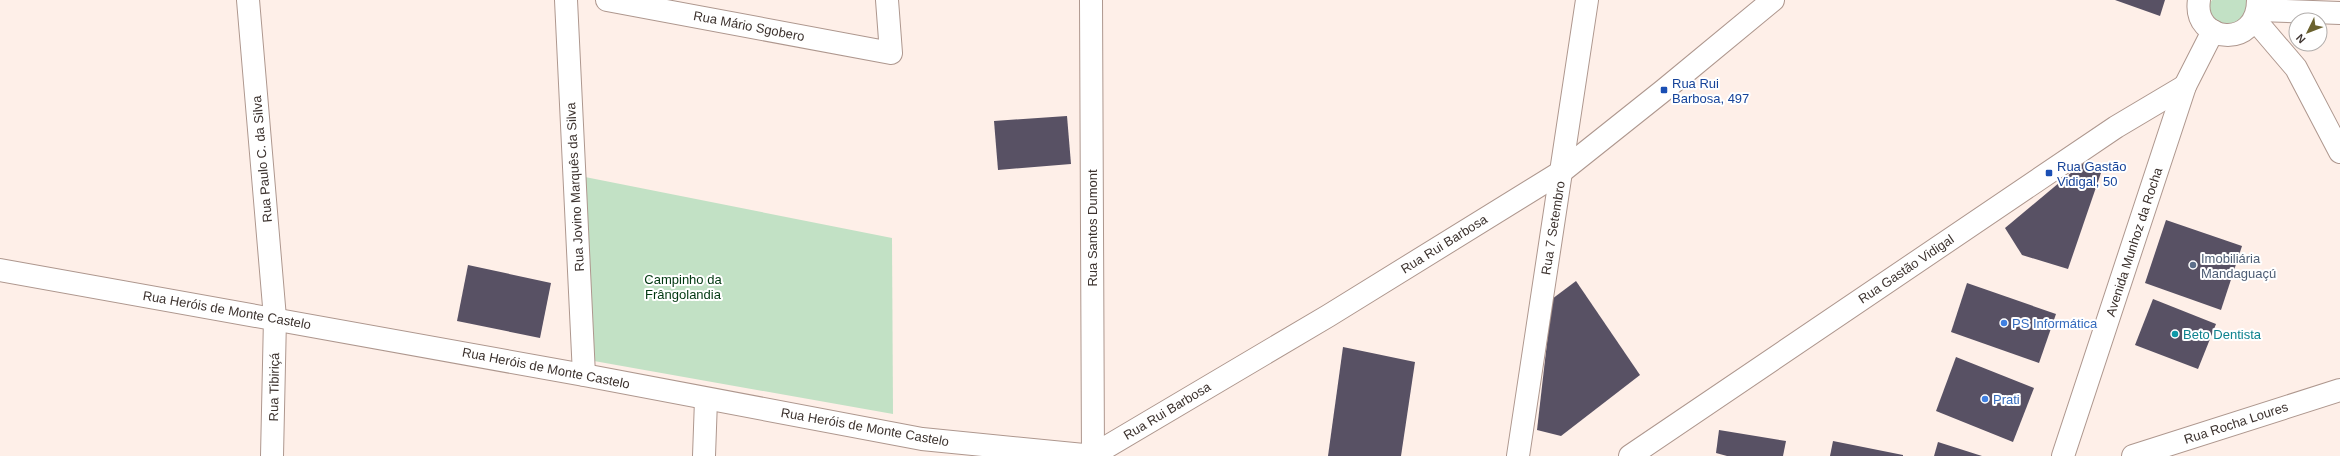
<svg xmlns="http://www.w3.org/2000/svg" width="2340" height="456" viewBox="0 0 2340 456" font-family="Helvetica,sans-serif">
<rect width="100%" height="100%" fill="#feefe8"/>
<g fill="#c2e1c5">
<polygon points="2212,0 2246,0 2250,6 2248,20 2225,31 2210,18 2209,5"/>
<polygon points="585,177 892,238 893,414 594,361"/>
</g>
<g fill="#585164">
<polygon points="2115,0 2165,0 2160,16"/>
<polygon points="1067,116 1071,164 998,170 994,121"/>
<polygon points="2084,162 2103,167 2068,269 2022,255 2005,228"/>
<polygon points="2166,220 2242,246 2221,310 2145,283"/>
<polygon points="468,265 551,283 540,338 457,321"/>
<polygon points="1576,281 1640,375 1561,436 1537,430 1552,299"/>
<polygon points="1967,283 2056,314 2039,363 1951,332"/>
<polygon points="2153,299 2216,324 2198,369 2135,345"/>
<polygon points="1343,347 1415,362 1401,456 1328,456"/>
<polygon points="1956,357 2034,388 2013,442 1936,411"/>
<polygon points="1719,430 1786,441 1783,456 1727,456 1716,453"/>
<polygon points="1833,441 1903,455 1903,456 1830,456"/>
<polygon points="1938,442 1982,456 1934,456"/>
</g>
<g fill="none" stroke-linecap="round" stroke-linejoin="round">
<g stroke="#ae978e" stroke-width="24">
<g id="minor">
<polyline points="248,0 275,318"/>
<polyline points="566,0 584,375"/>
<polyline points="607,0 891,53 887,0"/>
<polyline points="1091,0 1093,456"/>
<polyline points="2258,10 2340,13"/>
<polyline points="2255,20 2296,68 2340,152"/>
<polyline points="1093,455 1328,316 1561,172 1664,90 1773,0"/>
<polyline points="704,456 706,400"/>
<polyline points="1518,456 1587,0"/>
<polyline points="1630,456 2116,127 2185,86"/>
<polyline points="2133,456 2340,390"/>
</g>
</g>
<g stroke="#ae978e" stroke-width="24">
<g id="secondary">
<path d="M2199 0C2192 43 2258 50 2258 0"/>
<polyline points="0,270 584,375 922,439 1094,456"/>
<polyline points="272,456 275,318"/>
<polyline points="2063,456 2185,86 2213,31"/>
</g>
</g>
<use href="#minor" stroke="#fff" stroke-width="22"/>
<use href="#secondary" stroke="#fff" stroke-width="22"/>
</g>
<g fill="#1a4fb4" stroke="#fff" stroke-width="1.5">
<rect x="1660" y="86" width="8" height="8" rx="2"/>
<rect x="2045" y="169" width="8" height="8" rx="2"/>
</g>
<circle fill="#5c6f8a" stroke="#fff" stroke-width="1.5" cx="2193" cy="265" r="4"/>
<g fill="#3f7fe0" stroke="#fff" stroke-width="1.5">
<circle cx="2004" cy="323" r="4"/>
<circle cx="1985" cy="399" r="4"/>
</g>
<circle fill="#0f9aa8" stroke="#fff" stroke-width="1.5" cx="2175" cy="334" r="4"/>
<g text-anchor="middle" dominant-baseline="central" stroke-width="4" stroke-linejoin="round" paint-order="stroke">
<g font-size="13" fill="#3c322e" stroke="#fff">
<text transform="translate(749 26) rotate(11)">Rua Mário Sgobero</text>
<text transform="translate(262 159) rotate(-95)">Rua Paulo C. da Silva</text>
<text transform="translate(575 187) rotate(-93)">Rua Jovino Marquês da Silva</text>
<text transform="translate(1092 228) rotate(-90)">Rua Santos Dumont</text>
<text transform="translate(1553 228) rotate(-81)">Rua 7 Setembro</text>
<text transform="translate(2134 242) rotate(-72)">Avenida Munhoz da Rocha</text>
<text transform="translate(1444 244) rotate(-32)">Rua Rui Barbosa</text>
<text transform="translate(1906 269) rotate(-34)">Rua Gastão Vidigal</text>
<text transform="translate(227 310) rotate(10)">Rua Heróis de Monte Castelo</text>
<text transform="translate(546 368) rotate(11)">Rua Heróis de Monte Castelo</text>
<text transform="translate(274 387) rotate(-89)">Rua Tibiriçá</text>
<text transform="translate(1167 411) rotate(-31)">Rua Rui Barbosa</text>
<text transform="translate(2236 423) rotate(-18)">Rua Rocha Loures</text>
<text transform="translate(865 427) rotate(10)">Rua Heróis de Monte Castelo</text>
</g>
<g font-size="13" fill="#164399" stroke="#fff" text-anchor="start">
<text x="1672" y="83">Rua Rui<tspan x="1672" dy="15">Barbosa, 497</tspan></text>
<text x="2057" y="166">Rua Gastão<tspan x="2057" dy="15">Vidigal, 50</tspan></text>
</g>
<g font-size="13" fill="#4e5e75" stroke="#fff" text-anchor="start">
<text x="2201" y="258">Imobiliária<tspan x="2201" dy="15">Mandaguaçú</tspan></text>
</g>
<g font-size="13" fill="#003710" stroke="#fff">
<text x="683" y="279">Campinho da<tspan x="683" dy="15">Frângolandia</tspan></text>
</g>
<g font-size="13" fill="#366cbe" stroke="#fff" text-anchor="start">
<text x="2012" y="323">PS Informática</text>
<text x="1993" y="399">Prati</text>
</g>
<g font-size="13" fill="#0d838f" stroke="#fff" text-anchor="start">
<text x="2183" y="334">Beto Dentista</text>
</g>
</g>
<g transform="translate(2308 32) rotate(227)"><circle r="19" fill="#ffffff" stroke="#b1adab"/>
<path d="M0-3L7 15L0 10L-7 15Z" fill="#6b622f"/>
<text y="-6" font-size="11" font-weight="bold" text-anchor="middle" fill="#3c322e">N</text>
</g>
</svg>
